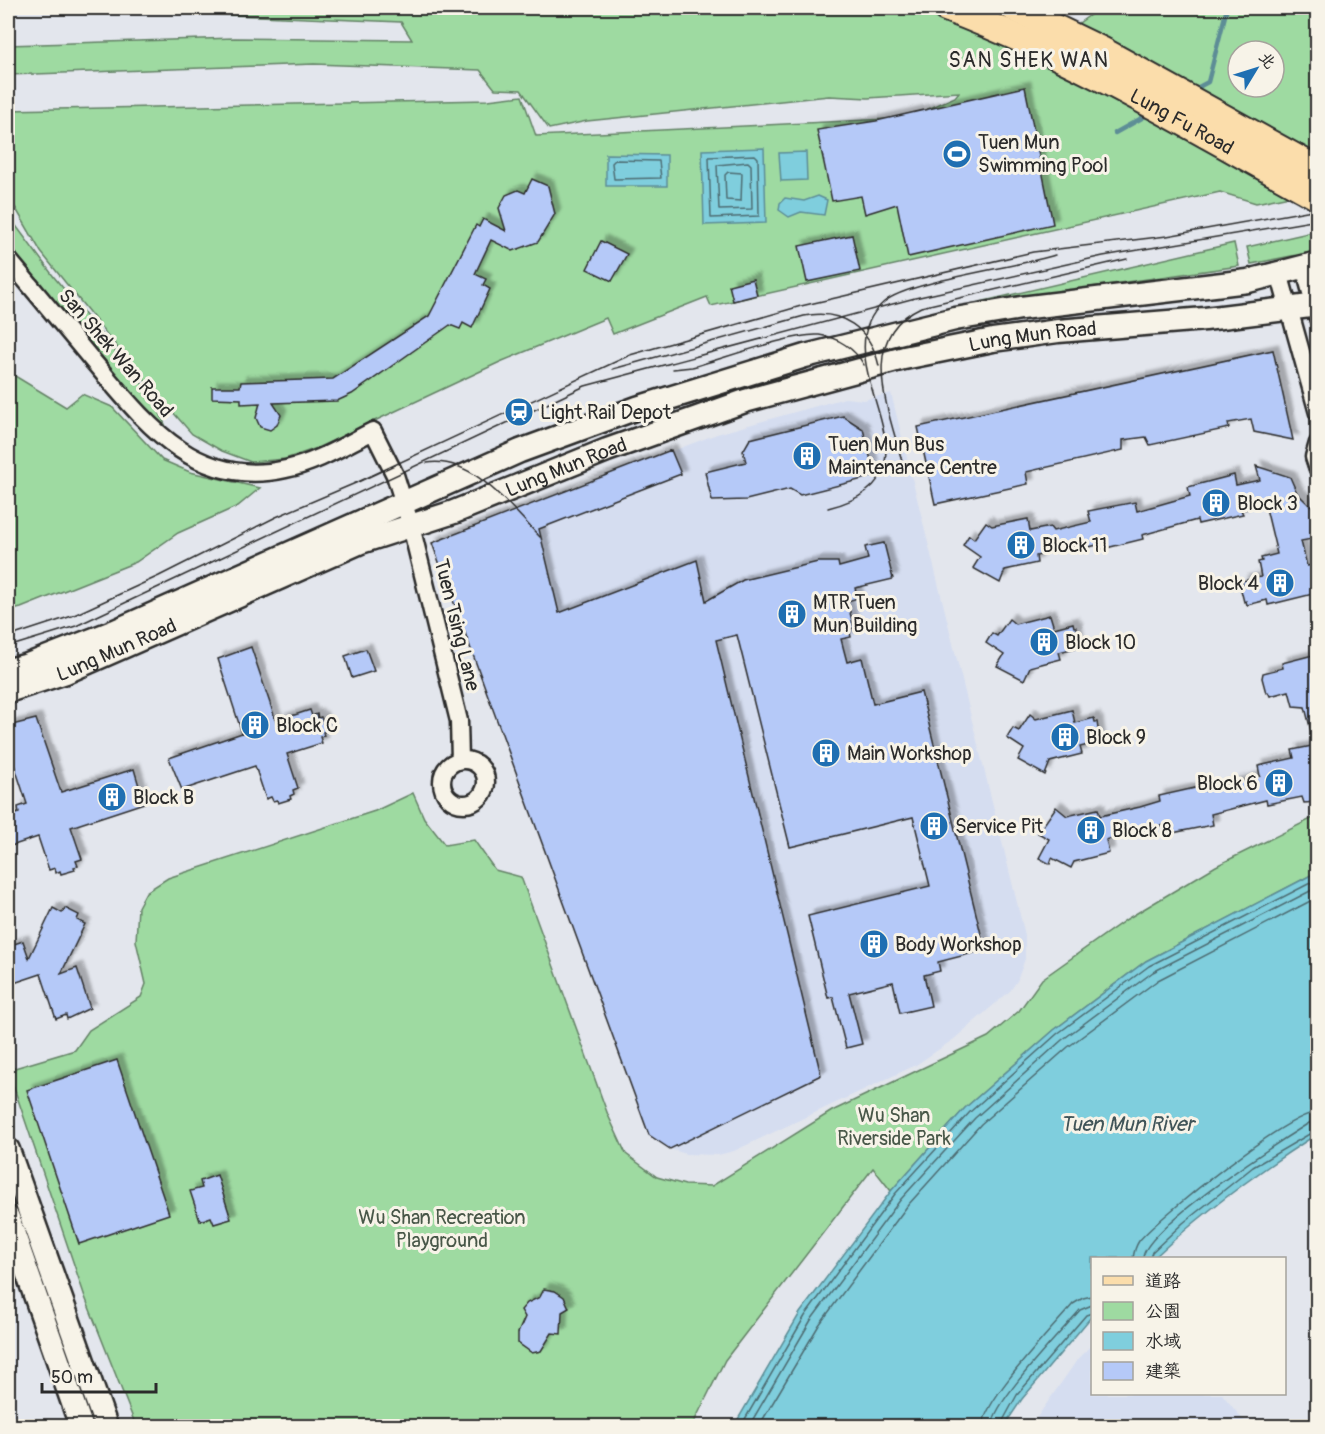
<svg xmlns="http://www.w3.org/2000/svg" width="1325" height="1434" viewBox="0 0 1325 1434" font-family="Pangolin,'LXGW WenKai TC',sans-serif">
<defs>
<filter id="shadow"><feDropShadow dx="5.5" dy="-5.5" stdDeviation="1.5" flood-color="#0004"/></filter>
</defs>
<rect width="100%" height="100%" fill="#e3e6ed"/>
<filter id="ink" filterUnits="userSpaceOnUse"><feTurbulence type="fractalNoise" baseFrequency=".0167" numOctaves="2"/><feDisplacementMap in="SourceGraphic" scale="12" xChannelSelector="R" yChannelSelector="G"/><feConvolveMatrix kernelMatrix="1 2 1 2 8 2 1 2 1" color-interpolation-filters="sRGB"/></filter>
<g filter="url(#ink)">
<g fill="#d5ddf0">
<polygon points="891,393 1025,935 1025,959 1017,981 1010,991 954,1039 916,1065 734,1151 718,1155 686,1154 670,1149 649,1135 432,543 717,434 845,398 864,400"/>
<polygon points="1092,1344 1092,1394 1222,1394 1248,1426 1031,1426 1075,1363"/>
</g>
<g fill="#9edaa1" stroke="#648266" stroke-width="1.5" fill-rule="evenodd">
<path d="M66 8H931L1030 50 1034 55 1100 8H1317V175L1299 194 1256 203 1220 192 711 306 707 297 613 334 606 318 500 362 317 448 285 459 251 462 222 451 192 434 129 362 41 252 8 195V110L488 100 522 96 536 136 908 118 955 97 959 92 868 98 829 96 587 121 549 129 521 90 495 89 480 70 314 64 8 75V45L235 38 412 40 401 22ZM1238 51H1274V87H1238Z"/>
<polygon points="8,215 54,277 153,397 167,429 136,397 8,246"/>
<polygon points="1317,231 1317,251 1251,264 1247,247"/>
<polygon points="1234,243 1239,266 1049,293 915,317"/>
<polygon points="8,351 10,373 66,407 82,394 112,407 162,460 190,472 260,488 238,506 178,533 136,562 21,608 8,611"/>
<polygon points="413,793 424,818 445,845 474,840 495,870 521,877 608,1115 626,1154 657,1177 685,1185 712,1186 832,1111 988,1037 1019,1011 1042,979 1127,919 1216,866 1317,816 1317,872 1146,961 1054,1030 965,1108 891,1191 873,1168 725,1360 692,1426 136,1426 85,1297 8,1070 75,1050 89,1030 141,997 146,984 136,941 138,907 146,892 168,878 375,811"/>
</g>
<g fill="#7fcedd" stroke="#5d8d96" stroke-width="1.5">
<polygon points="764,148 766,223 704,225 702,150"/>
<polygon points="806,152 807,180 781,181 779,153"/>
<polygon points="606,154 667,155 667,186 606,186"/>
<polygon points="818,196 827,200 824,215 801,212 789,217 779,210 780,203 785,198 804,201"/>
<path d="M1317 872V1134C1259 1171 1204 1211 1154 1258H1092V1316L1022 1399 1004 1426H734L800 1313 891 1191 965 1108 1054 1030 1146 961Z"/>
</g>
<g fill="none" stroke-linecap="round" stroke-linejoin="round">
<g stroke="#4d6c72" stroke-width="1.5">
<polygon points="755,155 758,158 759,216 711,218 709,157"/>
<polygon points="615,160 659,161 661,178 614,179 612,163"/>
<polygon points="748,162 751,165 752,209 719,210 717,165"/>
<polygon points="728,172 742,173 741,201 726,200 725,175"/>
<path d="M1133 1258C1134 1252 1135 1247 1139 1241 1161 1215 1288 1113 1318 1112"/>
<path d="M1143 1258C1144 1229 1280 1141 1309 1123L1318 1122"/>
<polyline points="1150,1258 1152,1252 1183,1223 1253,1167 1318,1129"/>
<polyline points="741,1426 805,1316 895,1194 970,1112 1057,1034 1149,966 1318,879"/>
<polyline points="749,1426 811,1320 901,1199 975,1118 1062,1040 1153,972 1318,887"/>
<polyline points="759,1426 819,1325 908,1205 981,1124 1068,1047 1158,980 1318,897"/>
<path d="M983 1426C984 1399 1053 1328 1073 1304L1083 1298 1092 1296"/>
<path d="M992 1426C993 1402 1062 1331 1080 1310L1092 1305"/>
<polyline points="1000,1426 1017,1395 1086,1315 1092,1313"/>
</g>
<g stroke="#5d8d96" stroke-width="4.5">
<polyline points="1193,90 1208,82 1227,8"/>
<polyline points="1115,133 1149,114"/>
</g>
</g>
<g fill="#b5c9f8" stroke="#2b2b2b" stroke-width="1.5" filter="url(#shadow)">
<polygon points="1025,87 1053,224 908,257 897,204 865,214 861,196 832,201 817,130 876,121"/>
<polygon points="532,179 548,186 555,214 538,242 513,251 491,240 475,274 486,279 483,285 490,289 472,328 463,323 460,329 450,325 352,394 337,401 273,403 281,415 277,425 270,430 260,427 256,418 260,403 241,404 241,399 212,398 212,387 240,387 241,382 333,379 429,316 476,225 479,227 483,219 506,231 499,208 506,195 518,190 525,193"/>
<polygon points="852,235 860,271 807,282 799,246"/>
<polygon points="601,241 627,254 612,281 587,269"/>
<polygon points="753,279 757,295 733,301 729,285"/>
<polygon points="1273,350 1293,440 1254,432 1251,419 1228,423 1229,428 1150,445 1146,437 1123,440 1123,450 1026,472 1028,484 935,504 918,427"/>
<polygon points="843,416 863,429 875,476 800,495 790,489 746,500 712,501 705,472 746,462 743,451 750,439"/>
<polygon points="671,450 681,474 539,529 559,613 697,560 706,601 743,580 818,562 838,562 839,567 868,559 865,547 884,543 893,579 855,588 858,598 847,601 854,628 849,629 851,637 841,639 847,662 862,658 873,704 921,692 985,950 938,962 940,971 924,975 931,1006 900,1013 893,982 849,993 862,1044 846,1048 833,997 828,998 808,916 930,886 913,817 790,847 737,635 716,640 821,1075 670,1149 649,1135 432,543"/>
<polygon points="1256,466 1290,477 1297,493 1308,504 1317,509 1317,538 1301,541 1307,566 1317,564 1317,587 1312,588 1313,594 1268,605 1267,600 1247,605 1246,601 1244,602 1240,586 1243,586 1242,581 1261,577 1258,562 1262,561 1261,558 1277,554 1265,504 1241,510 1243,514 1198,524 1197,520 1142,535 1143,539 1098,550 1097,545 1077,550 1076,546 1036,556 1037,563 1005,570 1000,583 973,568 980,557 963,545 969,535 974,539 986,522 992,526 1028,519 1030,531 1050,527 1053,531 1091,522 1088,511 1135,502 1137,511 1190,496 1188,487 1234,475 1236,485 1260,480"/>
<polygon points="1050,615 1054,628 1073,623 1074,627 1076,627 1079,647 1059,652 1061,659 1030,667 1024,680 997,666 1004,655 986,643 992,633 997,636 1009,619 1015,624"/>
<polygon points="251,647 276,721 310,710 312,716 317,714 318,718 321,717 326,731 323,732 324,736 320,737 322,743 287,754 298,788 293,790 294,794 290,796 291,799 278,803 277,800 273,801 271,797 266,799 255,766 182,790 169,758 242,733 218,659"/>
<polygon points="366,649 374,671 352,678 345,656"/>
<polygon points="1317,654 1317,683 1314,684 1317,695 1317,739 1313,739 1305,707 1293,706 1289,691 1270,696 1268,692 1266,693 1262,678 1263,673 1283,668 1282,663"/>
<polygon points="1072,710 1075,723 1094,718 1095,722 1097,722 1100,742 1080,747 1082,754 1050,762 1045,775 1018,760 1024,749 1007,738 1013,728 1019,731 1030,714 1036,719"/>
<polygon points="36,719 61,792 134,769 144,803 71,827 82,859 76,861 78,866 74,867 75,870 61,874 60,871 56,873 55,868 49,870 38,837 8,847 8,816 19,813 18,807 27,804 8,746 10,746 8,726"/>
<polygon points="1317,745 1317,802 1304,803 1302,797 1267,804 1266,800 1211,814 1213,825 1167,834 1165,825 1125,834 1106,840 1109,853 1074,862 1071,868 1052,858 1050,864 1039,858 1049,839 1038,833 1056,807 1067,816 1098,809 1100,816 1140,807 1160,801 1159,796 1204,786 1205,791 1260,776 1258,766 1294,758 1292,750"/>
<polygon points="53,908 62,913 65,908 79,915 77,920 85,924 61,974 77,968 90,1008 67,1019 66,1015 56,1019 41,974 8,985 8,946 23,941 29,958"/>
<polygon points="117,1060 169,1214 79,1244 27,1090"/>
<polygon points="217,1175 231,1219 214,1224 211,1217 200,1221 190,1191 202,1188 200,1181"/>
<polygon points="544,1289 555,1291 564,1297 569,1308 562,1312 561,1334 552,1333 541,1351 532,1353 518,1343 518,1333 525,1317 521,1310 527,1303 540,1297"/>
</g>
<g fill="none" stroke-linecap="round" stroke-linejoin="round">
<g stroke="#2b2b2b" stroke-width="21">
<g id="street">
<path d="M8 259C36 293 64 326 92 360 144 421 194 490 286 469 316 463 345 445 373 431L395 475 411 526 459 721 460 760"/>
<polyline points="1304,267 1318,318"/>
<polyline points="1279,273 1318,413"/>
<polyline points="1318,443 1314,457 1318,469"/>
<circle cx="464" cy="782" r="22"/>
</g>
</g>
<g stroke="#2b2b2b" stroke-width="27">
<g id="secondary">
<polyline points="8,670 25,666 115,631 520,451 637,408 805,356 955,319 1021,308 1248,281 1318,263"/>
<path id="s1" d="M8 691 66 672 361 542 454 512 607 450 745 401 904 358 993 340 1058 331 1205 319 1318 305"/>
<polyline points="8,1150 106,1426"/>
<polyline points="8,1218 81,1426"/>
</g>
</g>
<g stroke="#2b2b2b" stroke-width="30">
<g id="primary">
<path id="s2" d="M946 8C1076 57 1196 130 1318 197"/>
<polyline points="1014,8 1101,50 1318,170"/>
</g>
</g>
<use href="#street" stroke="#f7f3e8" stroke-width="16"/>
<use href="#secondary" stroke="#f7f3e8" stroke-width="22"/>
<use href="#primary" stroke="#fbddab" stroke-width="26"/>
<g stroke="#2b2b2b" stroke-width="1.5">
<path d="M613 369 804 316C841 308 871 329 879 366"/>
<path d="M673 369 692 367C722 359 792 333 819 335 838 337 855 349 864 365"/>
<path d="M427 463C474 456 510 507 540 537"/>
<path d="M904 469C891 415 854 338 921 307L1127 259"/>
<path d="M828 508C960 475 815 362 884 302 908 281 1018 267 1055 255"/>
<polyline points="8,637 72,616 159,576 276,517 358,482 630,355 801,306 1033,252 1167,236 1318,209"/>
<polyline points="8,647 76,626 585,386 915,298 1103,256 1318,220"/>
</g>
</g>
</g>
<defs>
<g id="stadium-disc" transform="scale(1.5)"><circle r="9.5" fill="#1f6fb2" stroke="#f7f3e8"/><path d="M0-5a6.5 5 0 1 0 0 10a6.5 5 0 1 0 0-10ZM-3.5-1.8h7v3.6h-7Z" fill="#fff"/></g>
<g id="station-disc" transform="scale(1.5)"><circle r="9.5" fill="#1f6fb2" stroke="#f7f3e8"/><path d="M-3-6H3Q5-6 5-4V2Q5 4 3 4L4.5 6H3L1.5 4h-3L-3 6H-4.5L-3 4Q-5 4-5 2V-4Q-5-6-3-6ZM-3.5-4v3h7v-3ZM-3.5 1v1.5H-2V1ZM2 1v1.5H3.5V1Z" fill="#fff"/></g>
<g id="building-disc" transform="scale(1.5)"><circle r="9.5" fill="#1f6fb2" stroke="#f7f3e8"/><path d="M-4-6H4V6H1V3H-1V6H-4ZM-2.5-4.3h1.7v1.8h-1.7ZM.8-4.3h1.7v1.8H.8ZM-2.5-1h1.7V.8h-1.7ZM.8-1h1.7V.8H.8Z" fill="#fff"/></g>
</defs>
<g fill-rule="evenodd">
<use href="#stadium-disc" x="957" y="154"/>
<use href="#station-disc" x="519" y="412"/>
<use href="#building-disc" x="807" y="456"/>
<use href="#building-disc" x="1216" y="503"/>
<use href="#building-disc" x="1021" y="545"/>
<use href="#building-disc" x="1280" y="583"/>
<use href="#building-disc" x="792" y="614"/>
<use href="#building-disc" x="1044" y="642"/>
<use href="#building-disc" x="255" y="725"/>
<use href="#building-disc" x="1065" y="737"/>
<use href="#building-disc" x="826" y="753"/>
<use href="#building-disc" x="1279" y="783"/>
<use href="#building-disc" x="112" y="797"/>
<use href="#building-disc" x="934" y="826"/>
<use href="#building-disc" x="1091" y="830"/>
<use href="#building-disc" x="874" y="944"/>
</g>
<g text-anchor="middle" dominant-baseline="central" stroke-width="6" stroke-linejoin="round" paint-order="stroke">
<g font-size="20" fill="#2b2b2b" stroke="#f7f3e8">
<text stroke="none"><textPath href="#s2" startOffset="262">Lung Fu Road</textPath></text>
<text stroke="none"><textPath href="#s1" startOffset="1088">Lung Mun Road</textPath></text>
<text transform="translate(116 353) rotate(49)">San Shek Wan Road</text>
<text stroke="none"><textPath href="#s1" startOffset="602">Lung Mun Road</textPath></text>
<text transform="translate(457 625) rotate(76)">Tuen Tsing Lane</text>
<text stroke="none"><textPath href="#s1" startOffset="116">Lung Mun Road</textPath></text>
</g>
<g font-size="20" fill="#2b2b2b" stroke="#f7f3e8" text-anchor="start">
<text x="978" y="142">Tuen Mun<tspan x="978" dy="23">Swimming Pool</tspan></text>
<text x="540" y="412">Light Rail Depot</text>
<text x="828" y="444">Tuen Mun Bus<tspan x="828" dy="23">Maintenance Centre</tspan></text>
<text x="1237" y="503">Block 3</text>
<text x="1042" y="545">Block 11</text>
<text x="1259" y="583" text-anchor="end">Block 4</text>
<text x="813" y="602">MTR Tuen<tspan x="813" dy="23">Mun Building</tspan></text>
<text x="1065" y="642">Block 10</text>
<text x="276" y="725">Block C</text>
<text x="1086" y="737">Block 9</text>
<text x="847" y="753">Main Workshop</text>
<text x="1258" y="783" text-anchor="end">Block 6</text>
<text x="133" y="797">Block B</text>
<text x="955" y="826">Service Pit</text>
<text x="1112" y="830">Block 8</text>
<text x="895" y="944">Body Workshop</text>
</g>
<g font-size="20" fill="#485748" stroke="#f7f3e8">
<text x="894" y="1115">Wu Shan<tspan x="894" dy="23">Riverside Park</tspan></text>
<text x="442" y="1217">Wu Shan Recreation<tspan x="442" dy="23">Playground</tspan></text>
</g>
<g font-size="21" letter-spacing="1.5" fill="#2b2b2b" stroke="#f7f3e8">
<text x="1029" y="60">SAN SHEK WAN</text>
</g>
<g font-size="21" font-style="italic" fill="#405458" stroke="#f7f3e8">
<text x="1127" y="1124">Tuen Mun River</text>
</g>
</g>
<rect width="1325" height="1434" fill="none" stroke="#f7f3e8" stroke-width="30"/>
<rect x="15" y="15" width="1295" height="1404" fill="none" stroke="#2b2b2b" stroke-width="2" filter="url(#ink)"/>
<rect x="1091" y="1257" width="195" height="138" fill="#f7f3e8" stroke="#a5a39c" stroke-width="1.5"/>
<rect x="1103" y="1276" width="30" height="9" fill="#fbddab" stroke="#a5a39c" stroke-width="1.5"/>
<text x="1145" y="1287" font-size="18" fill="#2b2b2b">道路</text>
<rect x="1103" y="1302" width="30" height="18" fill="#9edaa1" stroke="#a5a39c" stroke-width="1.5"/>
<text x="1145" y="1317" font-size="18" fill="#2b2b2b">公園</text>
<rect x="1103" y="1332" width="30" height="18" fill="#7fcedd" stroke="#a5a39c" stroke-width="1.5"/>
<text x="1145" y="1347" font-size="18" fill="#2b2b2b">水域</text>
<rect x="1103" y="1362" width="30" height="18" fill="#b5c9f8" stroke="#a5a39c" stroke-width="1.5"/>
<text x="1145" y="1377" font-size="18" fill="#2b2b2b">建築</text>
<g transform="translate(1256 69) rotate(52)"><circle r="28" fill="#f7f3e8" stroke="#a5a39c" stroke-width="1.5"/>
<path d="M0-4.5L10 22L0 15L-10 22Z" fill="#1f6fb2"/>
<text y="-9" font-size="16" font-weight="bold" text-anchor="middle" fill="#2b2b2b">北</text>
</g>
<path d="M42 1383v9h114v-9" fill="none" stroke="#2b2b2b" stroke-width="3"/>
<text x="51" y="1383" font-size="18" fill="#2b2b2b" stroke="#f7f3e8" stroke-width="4.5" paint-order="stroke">50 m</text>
</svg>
